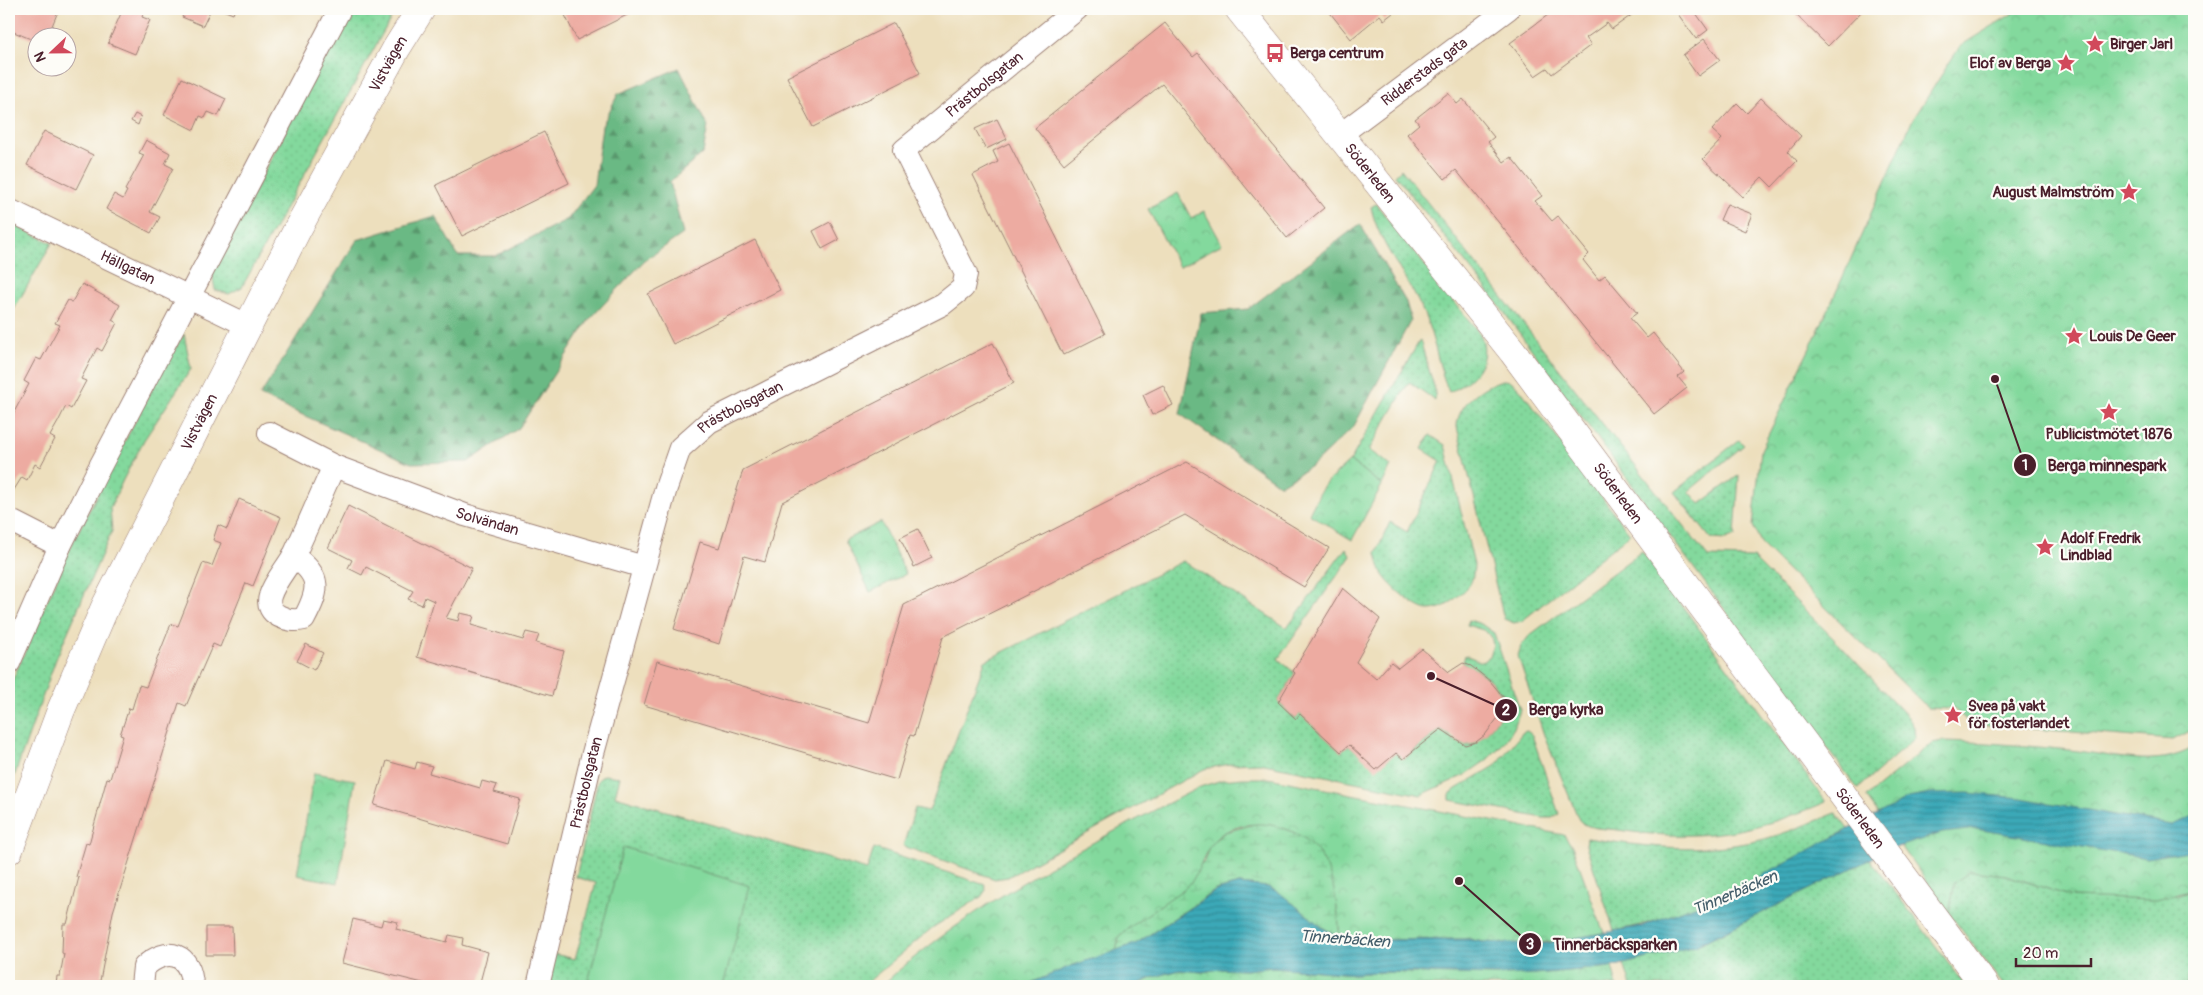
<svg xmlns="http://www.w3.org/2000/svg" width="2203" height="995" viewBox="0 0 2203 995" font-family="Pangolin,sans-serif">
<defs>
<pattern id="grass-dots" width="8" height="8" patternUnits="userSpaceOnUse" patternTransform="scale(1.25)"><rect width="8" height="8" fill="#83d99d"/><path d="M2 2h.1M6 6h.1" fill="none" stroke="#73ba87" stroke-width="1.8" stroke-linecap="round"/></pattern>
<pattern id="forest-firs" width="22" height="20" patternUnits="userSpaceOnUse" patternTransform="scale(1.25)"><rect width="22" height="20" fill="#6ab984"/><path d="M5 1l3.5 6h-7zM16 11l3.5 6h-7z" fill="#59966c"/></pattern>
<pattern id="wetland-marsh" width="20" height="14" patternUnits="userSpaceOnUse" patternTransform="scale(1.25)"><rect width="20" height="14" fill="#83d99d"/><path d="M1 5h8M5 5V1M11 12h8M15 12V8" fill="none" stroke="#73ba87"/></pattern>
<pattern id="park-crowns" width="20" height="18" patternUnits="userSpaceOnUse" patternTransform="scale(1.25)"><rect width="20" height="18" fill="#83d99d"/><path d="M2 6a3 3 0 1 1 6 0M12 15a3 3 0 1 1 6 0" fill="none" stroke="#73ba87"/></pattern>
<pattern id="water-rules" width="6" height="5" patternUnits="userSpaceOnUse" patternTransform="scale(1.25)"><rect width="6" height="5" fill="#3aa9b8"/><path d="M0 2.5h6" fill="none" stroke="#338996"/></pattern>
</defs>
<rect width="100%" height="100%" fill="#fdfcf7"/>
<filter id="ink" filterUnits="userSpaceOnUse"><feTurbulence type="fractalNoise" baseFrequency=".02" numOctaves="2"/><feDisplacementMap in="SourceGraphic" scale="10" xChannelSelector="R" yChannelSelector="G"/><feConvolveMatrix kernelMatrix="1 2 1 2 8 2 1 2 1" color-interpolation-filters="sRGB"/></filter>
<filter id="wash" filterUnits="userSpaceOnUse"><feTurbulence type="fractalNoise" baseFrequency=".0096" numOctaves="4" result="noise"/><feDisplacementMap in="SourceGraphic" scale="20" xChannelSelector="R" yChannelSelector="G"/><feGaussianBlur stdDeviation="1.12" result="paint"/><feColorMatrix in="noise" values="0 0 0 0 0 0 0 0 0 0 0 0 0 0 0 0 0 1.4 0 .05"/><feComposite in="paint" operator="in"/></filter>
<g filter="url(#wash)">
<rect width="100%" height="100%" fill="#eddfbd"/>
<g fill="url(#grass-dots)" stroke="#667c64">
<polygon points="349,9 396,9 242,287 229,294 215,290 212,272"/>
<polygon points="1401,169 1708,557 1753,558 1839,644 1908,717 1914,727 1915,738 1858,789 1486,288 1395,175"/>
<path d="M1376 204 1480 334C1492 361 1474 381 1449 392 1438 367 1435 339 1424 314 1409 278 1379 246 1371 207Z"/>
<polygon points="9,223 52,243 9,318"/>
<polygon points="184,334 191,369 144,440 123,480 110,508 112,531 56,659 9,791 9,688 74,540 157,379"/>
<polygon points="1420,340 1435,390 1435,400 1409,382 1369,450 1391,466 1382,485 1350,461"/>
<path d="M1503 380 1511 381 1519 388 1630 534 1522 621 1514 623 1504 619 1457 427C1457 405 1482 385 1503 380Z"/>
<path d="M1430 435 1445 445 1474 565C1473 582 1471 586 1457 597 1450 604 1440 610 1429 610 1417 610 1390 586 1383 575 1379 569 1378 560 1376 553L1390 522 1407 532 1441 461 1422 449Z"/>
<polygon points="1739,440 1744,445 1689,491 1700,504 1739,475 1735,536 1726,540 1711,539 1674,492"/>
<path d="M1346 548 1351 556 1278 659 1295 673 1278 702 1295 719 1300 714 1341 752 1349 745 1376 769 1396 753 1404 759 1441 729C1448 734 1456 743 1464 745 1479 749 1499 717 1506 707 1503 687 1480 670 1463 663L1465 655 1482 662 1490 656 1493 645 1491 636 1483 630 1467 625 1469 620 1481 624 1494 633 1520 710 1514 728 1502 745 1487 760 1465 775 1421 795 1259 763 1230 764 1204 769 1008 877 995 879 903 846 915 808 929 811 985 661 1183 561 1287 628Z"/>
<path d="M1642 551 1826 802C1752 834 1697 842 1618 830 1605 828 1588 830 1579 820L1544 735 1518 656 1521 646 1530 635Z"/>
<polygon points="1527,731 1532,735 1559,814 1552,818 1543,818 1450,800 1450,794 1456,789 1495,766 1523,732"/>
<polygon points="604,775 620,777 615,796 867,870 874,848 985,885 986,890 981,897 932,928 863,986 549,986 554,954 575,959 596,883 576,877 598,780"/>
<path d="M1836 813 1848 829C1778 871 1694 916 1614 931L1586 845 1587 838C1638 846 1689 852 1741 844 1774 839 1805 825 1836 813Z"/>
<polygon points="1870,859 1966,986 1631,986 1624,964 1695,946"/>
<polygon points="1971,871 2006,875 2072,897 2179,895 2194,890 2194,963 2185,986 2004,986 1949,913 1955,882"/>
</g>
<g fill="url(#forest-firs)" stroke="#5a6c58">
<polygon points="679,68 708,126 703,153 670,182 683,234 644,261 589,320 519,428 468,462 411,463 260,396 357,240 435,216 458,256 495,256 568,219 594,185 602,126 618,94"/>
<polygon points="1360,224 1406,302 1411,320 1354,426 1313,465 1280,485 1180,414 1201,313 1248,309"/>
</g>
<path fill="url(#wetland-marsh)" stroke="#667c64" d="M1262 822C1277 826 1292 830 1306 838 1336 858 1337 906 1340 938L1306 917 1279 893 1268 887 1239 884 1216 890 1137 943 1116 951 1119 936 1152 910 1204 861 1210 844 1225 832Z"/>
<g fill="url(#park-crowns)" stroke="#667c64">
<polygon points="2020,9 2194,9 2194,729 2173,740 1971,724 1954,709 1928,708 1762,545 1753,526 1761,450 1829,308 1912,121 1960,46"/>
<polygon points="1178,193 1191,218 1204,211 1222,244 1179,267 1148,209"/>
<polygon points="1350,461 1382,485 1352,540 1309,514 1324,485"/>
<polygon points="881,522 906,574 870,592 845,540"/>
<path d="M1943 741C1985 742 2028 746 2070 750 2109 754 2158 770 2194 747V890L2152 900 2072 897 2006 875 1971 871 1955 882 1949 913 1866 797 1932 743Z"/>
<polygon points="314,773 355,780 338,883 297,875"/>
<path d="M1243 778H1268L1564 835 1572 846 1604 933C1559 941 1513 950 1469 939L1353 940 1340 938C1336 889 1332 840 1276 826 1260 822 1241 824 1225 832 1206 842 1203 864 1192 881 1186 889 1173 896 1165 902 1149 913 1134 924 1119 936L1116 951 1071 966 1024 986H881C972 903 1090 843 1200 787L1222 780Z"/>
<polygon points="1273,967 1354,974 1381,972 1498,975 1535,974 1612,967 1617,986 1133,986 1154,977 1180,970 1202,972 1219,969 1246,970"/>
</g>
<polygon fill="#83d99d" stroke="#667c64" points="623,847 750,886 723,986 587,986"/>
<polygon fill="url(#water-rules)" stroke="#426472" points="1968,793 2021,798 2172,825 2194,816 2194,850 2147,858 1976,829 1942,833 1891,849 1695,946 1612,967 1535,974 1498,975 1381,972 1354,974 1273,967 1246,970 1219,969 1202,972 1180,970 1154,977 1133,986 1024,986 1071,966 1137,943 1217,890 1239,884 1268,887 1280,893 1323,928 1340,938 1353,940 1469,939 1482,942 1542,944 1642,926 1726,894 1908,798 1930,794"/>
<g id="blocks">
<g fill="#edaba1">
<polygon points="9,9 59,9 47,38 38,38 38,42 9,30"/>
<polygon points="117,9 145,9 142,17 150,20 135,54 108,43 122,11"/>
<polygon points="186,9 211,9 203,26 182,17"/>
<polygon points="220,9 235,9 233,14"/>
<polygon points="562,9 639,9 577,40"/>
<polygon points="1327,9 1398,9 1384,20 1380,15 1351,39"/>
<polygon points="1556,9 1640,9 1612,29 1607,23 1586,38 1591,45 1552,74 1547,68 1535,76 1510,43"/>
<polygon points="1676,9 1693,9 1708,30 1696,39 1675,10"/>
<polygon points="1790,9 1864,9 1828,46"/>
<polygon points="894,23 920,73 813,127 787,77"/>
<polygon points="1165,23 1193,57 1198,53 1324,208 1287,238 1162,84 1064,164 1035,128"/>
<polygon points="1704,39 1720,60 1698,76 1683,55"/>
<polygon points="182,78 226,99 218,116 208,112 205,118 200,116 194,130 164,115"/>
<polygon points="1448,93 1457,104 1463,99 1494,137 1488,142 1504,162 1511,157 1542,196 1535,201 1552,221 1558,216 1589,254 1583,260 1599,280 1605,275 1637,313 1630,318 1647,338 1653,333 1684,372 1678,377 1687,388 1654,414 1456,170 1445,179 1407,134 1419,124 1415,119"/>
<polygon points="1761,98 1801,136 1788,151 1797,161 1772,187 1762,177 1743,197 1703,159 1722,139 1712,130 1737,103 1747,113"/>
<polygon points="135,114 141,117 138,125 131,121"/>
<polygon points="997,119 1007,139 986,149 975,129"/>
<polygon points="44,131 93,155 76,189 27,165"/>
<polygon points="544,132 569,183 462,236 436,185"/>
<polygon points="146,140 170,153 165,164 173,168 150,212 160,217 151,233 106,209 114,194 123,199 127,191 125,190 144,155 139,153"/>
<polygon points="1009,143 1105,334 1063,355 973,175 998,162 993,151"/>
<polygon points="1727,204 1752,214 1745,231 1720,220"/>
<polygon points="830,222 839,240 822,249 813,231"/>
<polygon points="755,240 780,290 673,344 648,294"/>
<polygon points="82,284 120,305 112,320 117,323 102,351 97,348 81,379 86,381 71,409 66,406 58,422 50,436 55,439 40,467 35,464 27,480 22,477 12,493 9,491 9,417 11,418 29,384 24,381 36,358 41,360 60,325 55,323 68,300 72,302"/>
<polygon points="993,343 1014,383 782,502 765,562 744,556 719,644 674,629 700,542 719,548 743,470"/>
<polygon points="1163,385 1173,405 1152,415 1143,395"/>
<polygon points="1187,462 1329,548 1304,587 1185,515 943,637 914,736 910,735 897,780 644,705 657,661 869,723 904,605"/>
<polygon points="239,499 281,517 253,586 246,583 220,647 213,644 186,706 179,703 113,912 99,986 56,986 57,976 60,976 64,954 62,953 63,924 67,924 79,877 76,877 86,843 89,844 107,778 110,779 123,736 120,735 129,708 132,709 139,685 146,687 171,624 178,626 203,563 212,566 221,543 213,540 218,525 227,529"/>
<polygon points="348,506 472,568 446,618 458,621 460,613 474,616 471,625 523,640 526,632 539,635 536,643 564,651 552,696 417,657 434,601 425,597 422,605 408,599 413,591 366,567 362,575 348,568 352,560 328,548"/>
<polygon points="918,529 932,558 914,567 900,538"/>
<polygon points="1343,588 1380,619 1356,662 1376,679 1391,662 1398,668 1422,649 1449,672 1463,663 1471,666 1490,681 1505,699 1506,707 1485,735 1476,742 1465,745 1441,729 1403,759 1396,753 1376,770 1349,745 1341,752 1300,714 1296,719 1278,702 1295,673 1293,671"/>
<polygon points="306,644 323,653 314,670 297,661"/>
<polygon points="387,761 415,769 417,762 432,766 429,773 480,788 482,781 497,785 494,792 520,799 507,844 374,805"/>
<polygon points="353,919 381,926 383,919 398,922 396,929 447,942 449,935 463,938 462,945 488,952 479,986 435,986 342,963"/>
<polygon points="206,927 232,927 233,955 206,955"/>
</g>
</g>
</g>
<g filter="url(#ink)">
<use href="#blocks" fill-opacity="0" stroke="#9c7f74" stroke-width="1"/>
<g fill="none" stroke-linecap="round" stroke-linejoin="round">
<g stroke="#9c7f74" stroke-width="24">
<g id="street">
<path id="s1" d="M1341 134 1508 9"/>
<path id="s2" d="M9 210 249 326"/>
<path id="s3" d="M269 433 334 466 465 515 644 567"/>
<polyline points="9,520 60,546"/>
<path d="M293 556C323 576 319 591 304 619 289 623 264 615 270 596 274 582 287 568 294 555 308 526 320 496 334 466"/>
<polyline points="9,663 60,546 96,474 340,9"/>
<path d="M142 986 144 967C168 945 191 954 192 986"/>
<path id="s4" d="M538 986 592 757 666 488 680 448 709 422 943 304 963 288 966 274 904 150 1077 9"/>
</g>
</g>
<g stroke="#9c7f74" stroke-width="29">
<g id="secondary">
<path id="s5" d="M1239 9 1513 352 1985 986"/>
<path id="s6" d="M9 850 61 710 105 607 298 228 396 49 421 9"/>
</g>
</g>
<use href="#street" stroke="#fff" stroke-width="22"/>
<use href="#secondary" stroke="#fff" stroke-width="28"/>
</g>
</g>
<defs>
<g id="sight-bare" transform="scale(1.5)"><path d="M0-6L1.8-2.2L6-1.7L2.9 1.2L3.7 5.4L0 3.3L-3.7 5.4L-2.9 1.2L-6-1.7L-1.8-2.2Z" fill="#d1495b" stroke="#fdfcf7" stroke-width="2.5" paint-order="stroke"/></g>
<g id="bus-bare" transform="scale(1.5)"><path d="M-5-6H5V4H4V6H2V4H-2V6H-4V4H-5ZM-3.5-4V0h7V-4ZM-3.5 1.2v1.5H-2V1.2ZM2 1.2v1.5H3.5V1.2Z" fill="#d1495b" stroke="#fdfcf7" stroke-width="2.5" paint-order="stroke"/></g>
</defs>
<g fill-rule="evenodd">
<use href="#sight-bare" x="2095" y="44"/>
<use href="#bus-bare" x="1275" y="53"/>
<use href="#sight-bare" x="2066" y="63"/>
<use href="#sight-bare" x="2129" y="192"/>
<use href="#sight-bare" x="2074" y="336"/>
<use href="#sight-bare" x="2109" y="412"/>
<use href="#sight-bare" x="2045" y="547"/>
<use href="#sight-bare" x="1953" y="715"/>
</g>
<g text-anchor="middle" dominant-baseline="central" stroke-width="4.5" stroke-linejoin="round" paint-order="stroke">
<g font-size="15" font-weight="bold" fill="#4a1f2b" stroke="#fdfcf7" text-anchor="start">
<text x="2110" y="44">Birger Jarl</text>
<text x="1290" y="53">Berga centrum</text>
<text x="2051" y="63" text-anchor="end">Elof av Berga</text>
<text x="2114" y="192" text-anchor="end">August Malmström</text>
<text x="2089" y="336">Louis De Geer</text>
<text x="2109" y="434" text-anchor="middle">Publicistmötet 1876</text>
<text x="2060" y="538">Adolf Fredrik<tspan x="2060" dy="17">Lindblad</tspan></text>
<text x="1968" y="706">Svea på vakt<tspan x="1968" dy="17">för fosterlandet</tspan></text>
</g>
<g font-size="15" fill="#4a1f2b" stroke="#fdfcf7">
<text stroke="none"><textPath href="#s6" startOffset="874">Vistvägen</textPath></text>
<text stroke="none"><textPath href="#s1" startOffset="104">Ridderstads gata</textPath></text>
<text stroke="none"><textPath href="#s4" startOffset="1140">Prästbolsgatan</textPath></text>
<text stroke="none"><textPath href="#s5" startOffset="210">Söderleden</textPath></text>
<text stroke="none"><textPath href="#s2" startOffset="132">Hällgatan</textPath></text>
<text stroke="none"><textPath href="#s4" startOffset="630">Prästbolsgatan</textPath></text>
<text stroke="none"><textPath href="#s6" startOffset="469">Vistvägen</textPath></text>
<text stroke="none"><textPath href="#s5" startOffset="615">Söderleden</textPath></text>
<text stroke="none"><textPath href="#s3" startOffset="236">Solvändan</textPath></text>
<text stroke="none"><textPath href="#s4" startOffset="209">Prästbolsgatan</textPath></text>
<text stroke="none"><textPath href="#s5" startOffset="1020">Söderleden</textPath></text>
</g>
<g font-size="16" font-style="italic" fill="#435d6a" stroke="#fdfcf7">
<text transform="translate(1735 893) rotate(-23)">Tinnerbäcken</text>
<text transform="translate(1345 939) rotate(4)">Tinnerbäcken</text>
</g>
</g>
<path fill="none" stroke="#4a1f2b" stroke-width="2" d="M1995 379L2025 465M1431 676L1506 710M1459 881L1530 944"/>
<g fill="#4a1f2b" stroke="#fdfcf7" stroke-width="2">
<circle cx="1995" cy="379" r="5"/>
<circle cx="1431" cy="676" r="5"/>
<circle cx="1459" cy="881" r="5"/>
<circle cx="2025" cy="465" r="12"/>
<circle cx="1506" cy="710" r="12"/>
<circle cx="1530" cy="944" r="12"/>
</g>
<g font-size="15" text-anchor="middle" font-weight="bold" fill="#fff">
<text x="2025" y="470">1</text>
<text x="1506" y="715">2</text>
<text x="1530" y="949">3</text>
</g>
<g font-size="16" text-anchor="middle" font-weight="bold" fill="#4a1f2b" stroke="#fdfcf7" stroke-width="4.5" stroke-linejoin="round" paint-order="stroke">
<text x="2107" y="471">Berga minnespark</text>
<text x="1566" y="715">Berga kyrka</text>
<text x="1615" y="950">Tinnerbäcksparken</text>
</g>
<rect width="2203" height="995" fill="none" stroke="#fdfcf7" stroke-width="30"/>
<g transform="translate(52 52) rotate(248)"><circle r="24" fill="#fdfcf7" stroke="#b5a4a5"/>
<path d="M0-4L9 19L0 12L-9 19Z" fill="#d1495b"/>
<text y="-8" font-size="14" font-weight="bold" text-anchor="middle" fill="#4a1f2b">N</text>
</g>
<path d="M2016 958v8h75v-8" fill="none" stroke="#4a1f2b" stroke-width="2.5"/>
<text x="2023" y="958" font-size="15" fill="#4a1f2b" stroke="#fdfcf7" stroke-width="4" paint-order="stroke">20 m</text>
</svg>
